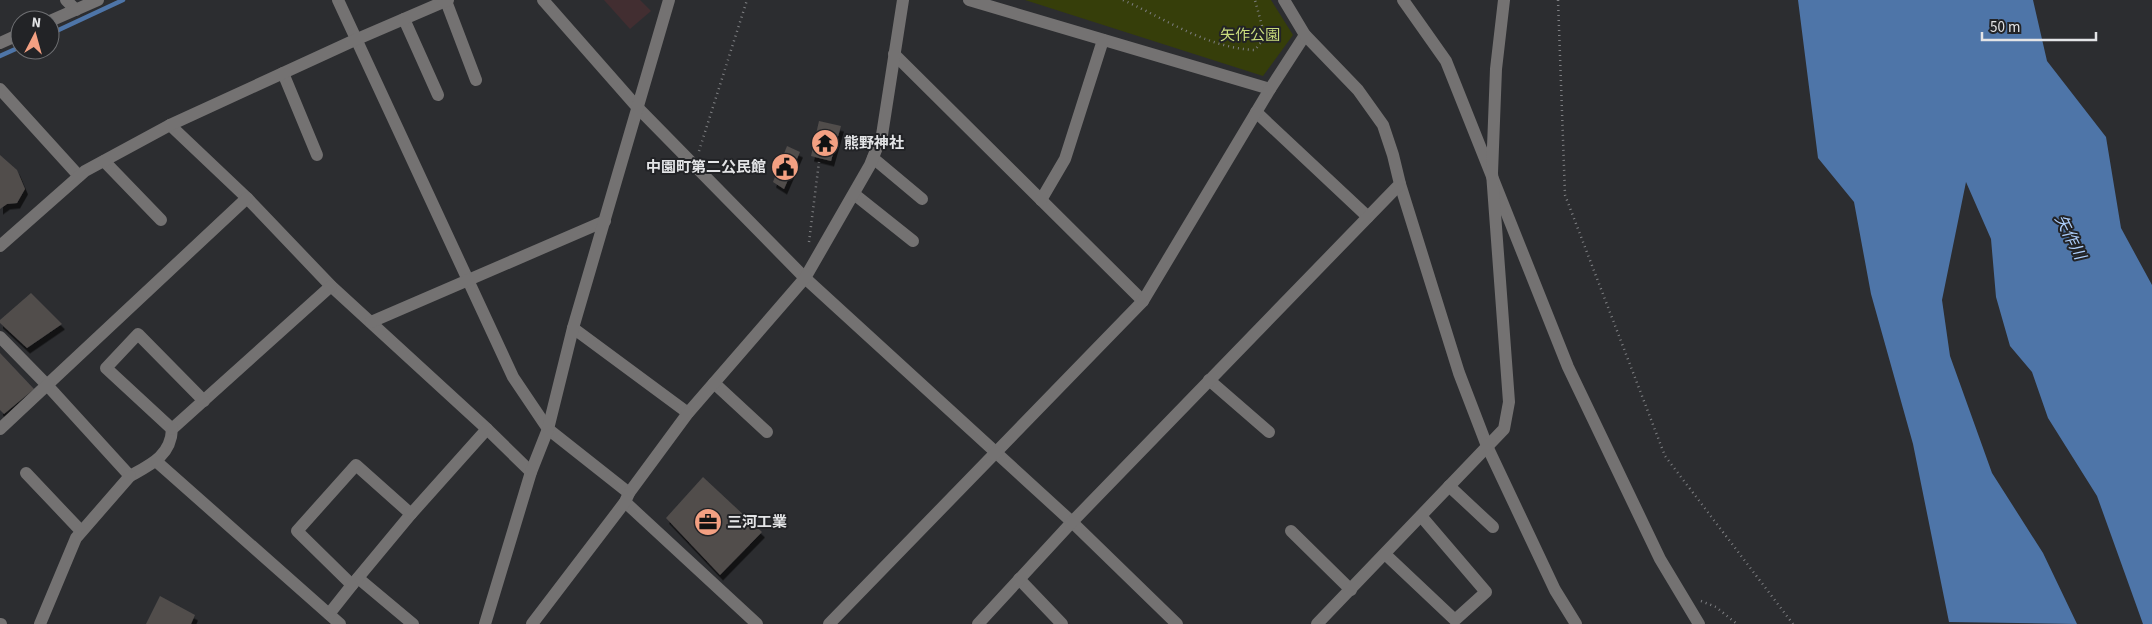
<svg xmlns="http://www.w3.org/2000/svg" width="2152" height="624" viewBox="0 0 2152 624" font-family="'Source Sans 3','Noto Sans JP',sans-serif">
<defs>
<filter id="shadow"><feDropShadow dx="3" dy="5.5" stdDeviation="0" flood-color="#0009"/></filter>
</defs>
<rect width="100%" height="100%" fill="#2c2d30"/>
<polygon fill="#422e31" points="604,0 640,0 651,11 630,29"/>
<polygon fill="#363e0a" points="1025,0 1271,0 1293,35 1263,76"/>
<polygon fill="#4e75a8" points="1798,0 2033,0 2047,61 2106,137 2121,228 2152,285 2152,624 2143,624 2097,496 2048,418 2032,372 2010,346 1996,297 1991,239 1966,182 1942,300 1950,356 1992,473 2043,553 2077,624 1949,622 1913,444 1871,294 1854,202 1818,158"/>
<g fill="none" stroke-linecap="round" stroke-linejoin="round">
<g stroke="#4e75a8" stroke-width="4.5">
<polyline points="50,34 123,0"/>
<polyline points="0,56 20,47"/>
</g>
</g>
<g fill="#514d4c" filter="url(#shadow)">
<polygon points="819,121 841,126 831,161 811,156"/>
<polygon points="787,146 800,152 784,189 773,182"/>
<polygon points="0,155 17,170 25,189 17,203 7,204 0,209"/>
<polygon points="31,293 62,324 27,348 0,323 0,320"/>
<polygon points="0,353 34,389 4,414 0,410"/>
<polygon points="703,477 762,532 720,575 666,518"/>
<polygon points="160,596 195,615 191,624 146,624"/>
</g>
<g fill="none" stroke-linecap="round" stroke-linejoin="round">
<g stroke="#7e7f82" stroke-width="2.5" stroke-dasharray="1 4" stroke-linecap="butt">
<path d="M1123 0C1166 19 1207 48 1255 50L1265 37 1255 0"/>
<polyline points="1558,0 1565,195 1665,456 1793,624"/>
<polyline points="699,151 747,0"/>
<polyline points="809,242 819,162"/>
<polyline points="1701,601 1716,607 1737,624"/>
</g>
<g stroke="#747272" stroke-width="12">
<polyline points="66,0 76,10"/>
<polyline points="338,0 513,377 548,429 629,493"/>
<polyline points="543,0 638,108 805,278 1072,522 1177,624"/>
<polyline points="969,0 1270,89"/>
<polyline points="1403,0 1446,61 1568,367 1660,559 1699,624"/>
<polyline points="446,1 476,80"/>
<polyline points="404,19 438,95"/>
<polyline points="50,21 98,0"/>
<polyline points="0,43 20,34"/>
<polyline points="894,54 1143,301"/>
<polyline points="283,73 317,155"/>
<polyline points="0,89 79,176"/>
<polyline points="1256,112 1368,217"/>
<polyline points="170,125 247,198 331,286 487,429 531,472"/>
<polyline points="873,158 922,199"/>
<polyline points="104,161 161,220"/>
<polyline points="1400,184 1459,373 1487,446 1555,590 1576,624"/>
<polyline points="854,194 913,241"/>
<polyline points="1041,200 1065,159 1103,40"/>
<polyline points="0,246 85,171 170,125 355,40 448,0"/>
<polyline points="371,322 605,221"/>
<polyline points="573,328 688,413"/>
<polyline points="0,337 47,385 247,198"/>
<polyline points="1209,380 1269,432"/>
<polyline points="714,383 767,432"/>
<path d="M0 429 47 385 130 476C150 465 171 456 172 429L331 286"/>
<polyline points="172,429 106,368 138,334 204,401"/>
<polyline points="157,462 340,624"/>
<polyline points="26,473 81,531"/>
<polyline points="1449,486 1493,527"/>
<polyline points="625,502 757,624"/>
<polyline points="1291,531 1351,590"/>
<polyline points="1385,554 1455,620 1486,592 1421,516"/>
<polyline points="358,578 413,624"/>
<polyline points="1019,579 1062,624"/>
<polyline points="352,585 411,514"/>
<polyline points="329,614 352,585 297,531 356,465 411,514 487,429"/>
<polyline points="0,624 1,624"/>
<polyline points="40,624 76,538 130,476"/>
<polyline points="485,624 531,472 548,429 573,328 669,0"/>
<polyline points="532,624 625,502 629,493 688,413 805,278 870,165 882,135 903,0"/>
<polyline points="829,624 1143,301 1270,89 1305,35"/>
<polyline points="978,624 1072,522 1400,184 1393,155 1383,125 1358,90 1305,35 1284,0"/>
<polyline points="1317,624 1504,429 1509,402 1492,173 1496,69 1504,0"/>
</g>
</g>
<defs>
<g id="temple-disc" transform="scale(1.4375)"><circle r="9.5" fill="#f3a082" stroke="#222326"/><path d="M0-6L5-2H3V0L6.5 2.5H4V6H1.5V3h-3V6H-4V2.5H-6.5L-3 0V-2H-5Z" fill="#111"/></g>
<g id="civic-disc" transform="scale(1.4375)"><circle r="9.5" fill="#f3a082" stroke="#222326"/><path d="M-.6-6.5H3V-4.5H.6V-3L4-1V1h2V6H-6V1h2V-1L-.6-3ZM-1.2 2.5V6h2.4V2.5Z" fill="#111"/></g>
<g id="office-disc" transform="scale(1.4375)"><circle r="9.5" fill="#f3a082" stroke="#222326"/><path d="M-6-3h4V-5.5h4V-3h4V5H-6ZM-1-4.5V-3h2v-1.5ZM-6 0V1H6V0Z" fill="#111"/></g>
</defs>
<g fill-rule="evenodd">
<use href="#temple-disc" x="825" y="143"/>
<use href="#civic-disc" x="785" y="167"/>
<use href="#office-disc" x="708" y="522"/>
</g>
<g text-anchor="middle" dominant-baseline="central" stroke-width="4" stroke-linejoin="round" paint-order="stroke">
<g font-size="15" fill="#c9dc7d" stroke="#222326">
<text x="1250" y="35">矢作公園</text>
</g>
<g font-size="15" font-weight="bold" fill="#e3e4e6" stroke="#222326" text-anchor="start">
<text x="844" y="143">熊野神社</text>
<text x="766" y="167" text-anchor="end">中園町第二公民館</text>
<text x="727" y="522">三河工業</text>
</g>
<g font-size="16" font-style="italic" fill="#adcefb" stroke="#222326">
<text transform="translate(2070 237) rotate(63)">矢作川</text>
</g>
</g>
<g transform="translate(35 35) rotate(6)"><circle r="24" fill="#222326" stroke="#6f7073"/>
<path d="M0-4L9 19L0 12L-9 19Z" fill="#f3a082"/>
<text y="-8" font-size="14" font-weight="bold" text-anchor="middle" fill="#e3e4e6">N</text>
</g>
<path d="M1982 32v8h114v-8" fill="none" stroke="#e3e4e6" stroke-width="2.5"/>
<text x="1990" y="32" font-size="15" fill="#e3e4e6" stroke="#222326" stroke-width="4" paint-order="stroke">50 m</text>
</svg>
